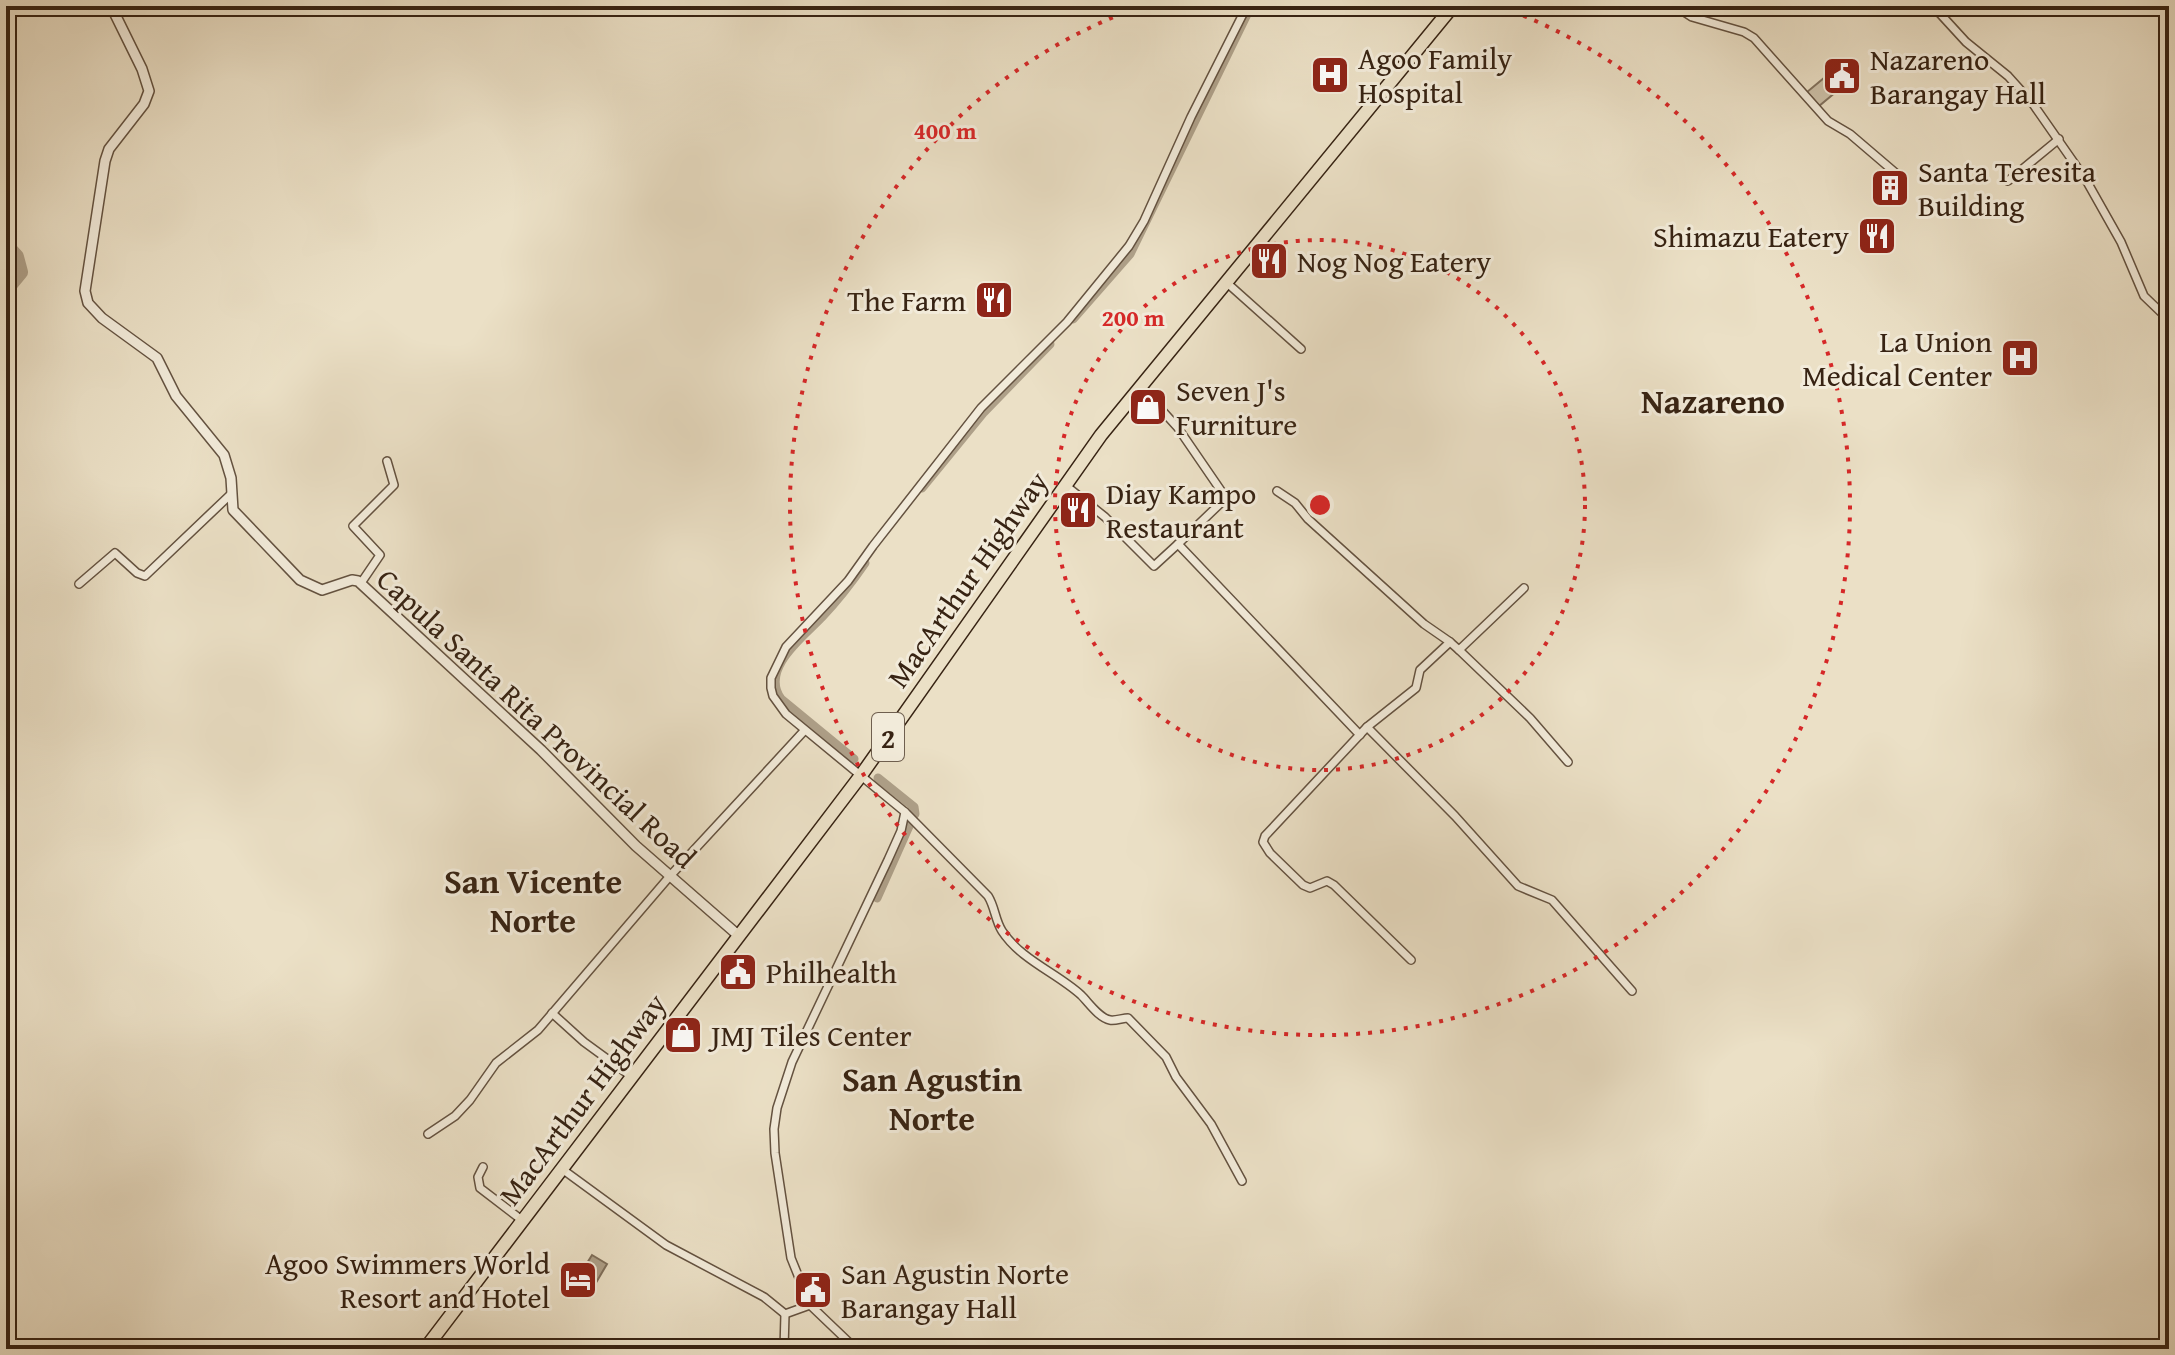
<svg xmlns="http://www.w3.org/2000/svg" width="2175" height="1355" viewBox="0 0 2175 1355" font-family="'Gentium Book Plus',serif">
<rect width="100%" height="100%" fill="#ebe0c6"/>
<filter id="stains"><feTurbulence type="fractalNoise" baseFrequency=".0025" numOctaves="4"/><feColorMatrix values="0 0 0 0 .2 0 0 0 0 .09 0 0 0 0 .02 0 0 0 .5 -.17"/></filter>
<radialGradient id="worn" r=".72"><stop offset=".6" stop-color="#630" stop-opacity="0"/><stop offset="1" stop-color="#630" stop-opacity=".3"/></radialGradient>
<polygon fill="#ccc0a8" stroke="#82725e" stroke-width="2" points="1830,73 1842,87 1819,106 1807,92"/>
<polygon fill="#aea089" stroke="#7e6e5a" stroke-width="2" points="592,1255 607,1264 590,1293 574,1284"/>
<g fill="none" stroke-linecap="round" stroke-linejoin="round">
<g stroke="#aea089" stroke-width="9">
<polyline points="1073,319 1130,254 1251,6"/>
<polyline points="922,488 984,412 1050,344"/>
<path d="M854 759 781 699C759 669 804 636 822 617 838 600 852 582 865 563"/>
<polyline points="878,778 914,807 915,814"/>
<polyline points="877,898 910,824"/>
</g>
<polyline stroke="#aea089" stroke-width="16" points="6,246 16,257 20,272 6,289"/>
<g stroke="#645240" stroke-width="10">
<g id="minor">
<polyline points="1675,6 1692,17 1744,32 1754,38 1828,121 1850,134 1898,175"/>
<polyline points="1933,6 1966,42 2008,76 2033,104 2086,180 2121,242 2144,296 2169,320"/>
<polyline points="2008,181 2059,139"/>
<polyline points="1226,282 1301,349"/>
<polyline points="1141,387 1178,428 1226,498 1178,544 1360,735"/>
<polyline points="1065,485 1105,517 1154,566 1178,544"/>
<polyline points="1277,491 1295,503 1308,519 1424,624 1450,642"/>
<polyline points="361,583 380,555 353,526 394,485 387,461"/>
<polyline points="79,584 115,553 137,573 145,576 231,494"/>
<polyline points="1459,650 1530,718 1568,762"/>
<polyline points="1367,727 1455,816 1518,886 1552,900 1632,991"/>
<path d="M905 812 988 896C995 907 995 920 1002 931 1021 960 1057 973 1081 995 1089 1003 1099 1018 1110 1020 1115 1021 1123 1018 1128 1018L1166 1057 1176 1077 1211 1124 1242 1181"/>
<polyline points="1411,960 1334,885 1327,881 1310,888 1303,885 1270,853 1263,842 1265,836 1367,727 1416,688 1420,670 1450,642 1459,650 1524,588"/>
<polyline points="552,1013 584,1042 632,1077"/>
<polyline points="428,1134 455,1116 470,1100 496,1063 538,1030 670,876 804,731"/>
<polyline points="483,1167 478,1177 480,1188 523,1221"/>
<polyline points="562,1169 666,1245 764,1297 785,1314 810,1305"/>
<polyline points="784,1349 785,1314"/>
<polyline points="856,1349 810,1305 791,1258 775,1153 774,1129 777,1108 792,1062 888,860 901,831 905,812 786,714 773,696 771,688 771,678 786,647 848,581 873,546 981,408 1067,322 1129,246 1144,221 1191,117 1247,6"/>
</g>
</g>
<g stroke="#645240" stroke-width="12">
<polyline id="tertiary" points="111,6 142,69 149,91 144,104 109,149 105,161 85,291 88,303 102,318 157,358 176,396 224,455 231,478 233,510 300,580 322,590 352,580 358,581 541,750 636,846 739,936"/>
</g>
<g stroke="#372313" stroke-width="15">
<polyline id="trunk" points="425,1349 862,774 1101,435 1453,6"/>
</g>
<use href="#minor" stroke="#f2ebda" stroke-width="7"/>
<use href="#tertiary" stroke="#f2ebda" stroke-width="9"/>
<use href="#trunk" stroke="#ebe0c6" stroke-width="12"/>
</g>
<g fill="none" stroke="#d62828" stroke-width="4" stroke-dasharray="4 8">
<circle cx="1320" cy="505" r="265"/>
<path d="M1501 7A530 530 0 1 1 1139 7"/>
</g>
<defs>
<g id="hospital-square" transform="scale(2)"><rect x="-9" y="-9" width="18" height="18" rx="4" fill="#8f2418" stroke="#f2ebda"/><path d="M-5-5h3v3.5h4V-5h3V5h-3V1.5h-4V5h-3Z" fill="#fff"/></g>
<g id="civic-square" transform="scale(2)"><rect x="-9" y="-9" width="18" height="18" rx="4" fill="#8f2418" stroke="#f2ebda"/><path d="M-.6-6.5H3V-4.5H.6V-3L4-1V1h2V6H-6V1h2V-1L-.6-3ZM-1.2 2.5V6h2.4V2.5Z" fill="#fff"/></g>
<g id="building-square" transform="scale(2)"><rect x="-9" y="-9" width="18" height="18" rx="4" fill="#8f2418" stroke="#f2ebda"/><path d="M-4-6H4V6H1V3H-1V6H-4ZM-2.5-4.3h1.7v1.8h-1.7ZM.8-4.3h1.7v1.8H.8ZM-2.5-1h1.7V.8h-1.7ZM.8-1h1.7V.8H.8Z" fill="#fff"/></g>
<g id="restaurant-square" transform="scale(2)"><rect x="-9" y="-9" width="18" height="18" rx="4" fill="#8f2418" stroke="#f2ebda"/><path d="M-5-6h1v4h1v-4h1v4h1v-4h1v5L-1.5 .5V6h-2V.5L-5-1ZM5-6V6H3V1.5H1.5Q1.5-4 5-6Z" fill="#fff"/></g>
<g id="shop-square" transform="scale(2)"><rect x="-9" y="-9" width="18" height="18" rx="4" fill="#8f2418" stroke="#f2ebda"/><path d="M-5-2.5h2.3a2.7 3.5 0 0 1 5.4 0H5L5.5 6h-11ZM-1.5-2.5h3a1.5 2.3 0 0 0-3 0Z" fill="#fff"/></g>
<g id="hotel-square" transform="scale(2)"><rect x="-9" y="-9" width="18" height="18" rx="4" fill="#8f2418" stroke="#f2ebda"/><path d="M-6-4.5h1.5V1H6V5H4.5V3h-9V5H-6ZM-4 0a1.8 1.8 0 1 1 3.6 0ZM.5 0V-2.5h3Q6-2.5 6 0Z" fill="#fff"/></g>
</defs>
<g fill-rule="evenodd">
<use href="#hospital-square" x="1330" y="75"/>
<use href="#civic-square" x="1842" y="76"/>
<use href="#building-square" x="1890" y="188"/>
<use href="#restaurant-square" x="1877" y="236"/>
<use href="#restaurant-square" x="1269" y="261"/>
<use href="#restaurant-square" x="994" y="300"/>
<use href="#hospital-square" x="2020" y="358"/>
<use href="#shop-square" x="1148" y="407"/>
<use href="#restaurant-square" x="1078" y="510"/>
<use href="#civic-square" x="738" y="972"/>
<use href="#shop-square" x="683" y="1035"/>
<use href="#hotel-square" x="578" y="1280"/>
<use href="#civic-square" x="813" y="1290"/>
</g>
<g text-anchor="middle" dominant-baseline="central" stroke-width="6" stroke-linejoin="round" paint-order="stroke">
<rect fill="#f2ebda" stroke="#6f5f4f" stroke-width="2" x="872" y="713" width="32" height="48" rx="6"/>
<g font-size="28" font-weight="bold" fill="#372313">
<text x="888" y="737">2</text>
</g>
<g font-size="30" fill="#372313" stroke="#f2ebda" text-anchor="start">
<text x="1358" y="58">Agoo Family<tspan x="1358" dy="34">Hospital</tspan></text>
<text x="1870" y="59">Nazareno<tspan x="1870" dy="34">Barangay Hall</tspan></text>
<text x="1918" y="171">Santa Teresita<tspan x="1918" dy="34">Building</tspan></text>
<text x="1849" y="236" text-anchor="end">Shimazu Eatery</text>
<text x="1297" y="261">Nog Nog Eatery</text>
<text x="966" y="300" text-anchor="end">The Farm</text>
<text x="1992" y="341" text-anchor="end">La Union<tspan x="1992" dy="34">Medical Center</tspan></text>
<text x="1176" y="390">Seven J's<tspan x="1176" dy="34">Furniture</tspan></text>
<text x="1106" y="493">Diay Kampo<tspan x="1106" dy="34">Restaurant</tspan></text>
<text x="766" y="972">Philhealth</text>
<text x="711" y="1035">JMJ Tiles Center</text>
<text x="550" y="1263" text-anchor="end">Agoo Swimmers World<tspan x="550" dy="34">Resort and Hotel</tspan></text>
<text x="841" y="1273">San Agustin Norte<tspan x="841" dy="34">Barangay Hall</tspan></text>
</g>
<g font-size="30" fill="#372313" stroke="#f2ebda">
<text transform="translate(967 579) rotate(-55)">MacArthur Highway</text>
<text transform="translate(537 718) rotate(43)">Capula Santa Rita Provincial Road</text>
<text transform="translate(582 1099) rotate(-53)">MacArthur Highway</text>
</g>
<g font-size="34" font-weight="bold" fill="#372313" stroke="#f2ebda">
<text x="1713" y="400">Nazareno</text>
<text x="533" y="880">San Vicente<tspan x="533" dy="39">Norte</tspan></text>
<text x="932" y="1078">San Agustin<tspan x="932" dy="39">Norte</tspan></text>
</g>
</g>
<circle cx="1320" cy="505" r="12" fill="#d62828" stroke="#f2ebda" stroke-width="4"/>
<g font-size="24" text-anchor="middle" font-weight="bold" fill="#d62828" stroke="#f2ebda" stroke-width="6" stroke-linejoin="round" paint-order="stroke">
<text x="945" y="139">400 m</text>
<text x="1133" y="326">200 m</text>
</g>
<rect width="2175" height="1355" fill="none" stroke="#ebe0c6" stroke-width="32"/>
<rect x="8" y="8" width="2159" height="1339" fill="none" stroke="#372313" stroke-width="4"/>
<rect x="16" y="16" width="2143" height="1323" fill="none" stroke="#372313" stroke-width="2"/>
<rect width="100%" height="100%" filter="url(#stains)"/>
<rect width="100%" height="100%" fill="url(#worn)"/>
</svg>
